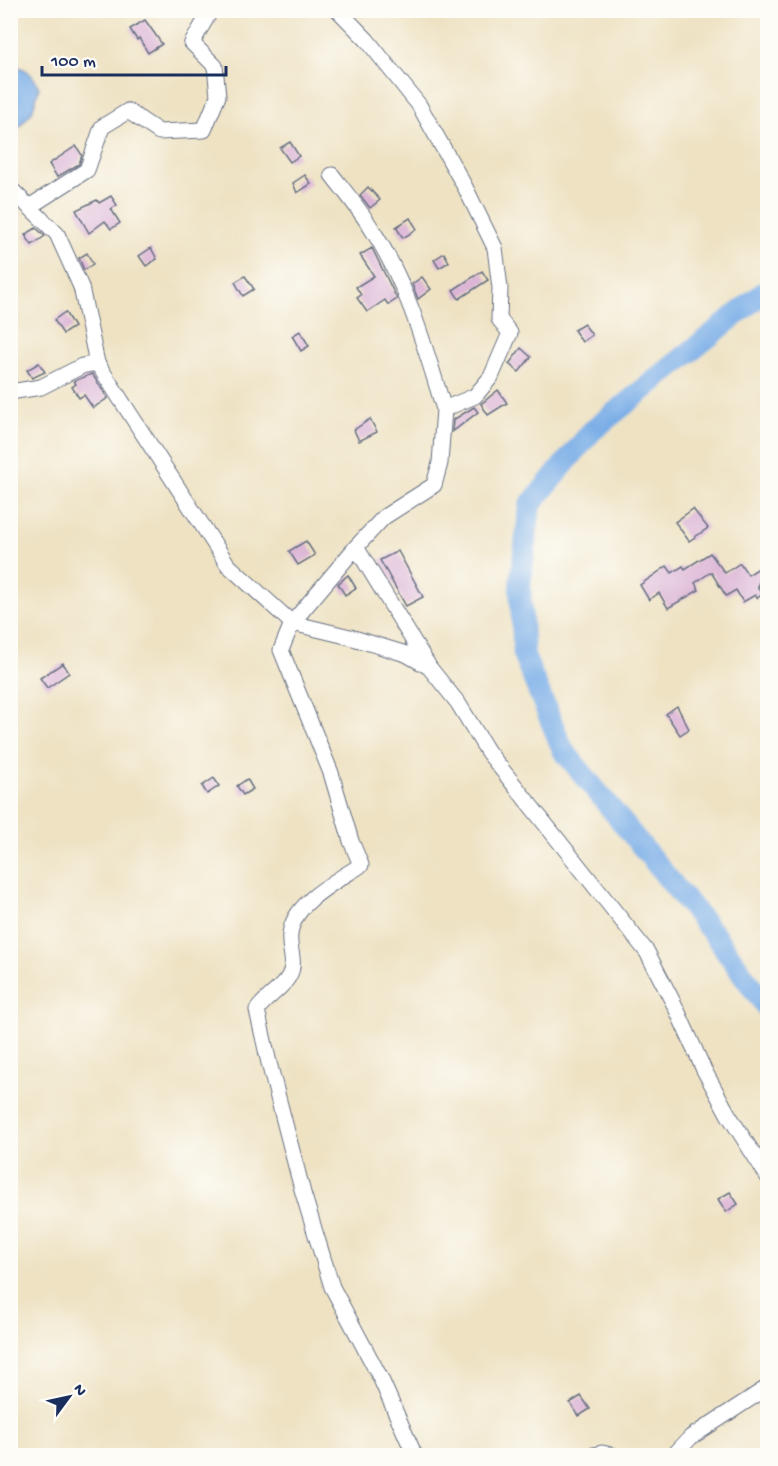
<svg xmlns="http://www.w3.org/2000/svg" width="778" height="1466" viewBox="0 0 778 1466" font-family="'Gochi Hand',sans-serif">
<rect width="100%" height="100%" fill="#fdfcf7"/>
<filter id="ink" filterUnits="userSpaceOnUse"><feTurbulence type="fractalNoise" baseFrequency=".0167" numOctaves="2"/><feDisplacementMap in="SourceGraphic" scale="12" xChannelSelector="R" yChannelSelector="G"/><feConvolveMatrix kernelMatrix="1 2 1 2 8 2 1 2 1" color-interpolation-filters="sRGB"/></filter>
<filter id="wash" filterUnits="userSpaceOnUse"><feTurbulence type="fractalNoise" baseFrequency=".008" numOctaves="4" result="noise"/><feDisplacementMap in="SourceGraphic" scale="24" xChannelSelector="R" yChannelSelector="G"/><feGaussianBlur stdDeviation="1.35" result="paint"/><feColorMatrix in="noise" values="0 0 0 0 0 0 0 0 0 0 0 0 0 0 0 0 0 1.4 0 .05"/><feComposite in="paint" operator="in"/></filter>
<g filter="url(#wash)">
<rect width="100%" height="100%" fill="#eee2c3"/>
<path fill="#7aaee7" stroke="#4a6ea2" stroke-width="1.5" d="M11 66C25 66 34 76 39 88L32 112 11 136Z"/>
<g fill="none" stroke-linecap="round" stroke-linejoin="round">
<polyline stroke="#7aaee7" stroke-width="22" points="768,289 592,431 530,505 520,586 524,656 563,750 716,937 768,1009"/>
</g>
<g id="blocks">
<g fill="#dcb5d6">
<polygon points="145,20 162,44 148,53 139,38 137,40 130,29"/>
<polygon points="290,142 299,156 290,162 280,148"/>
<polygon points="76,146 82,155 79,164 57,177 49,164"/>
<polygon points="305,175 311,184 297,193 293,183"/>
<polygon points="368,187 380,200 370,208 360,195"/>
<polygon points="111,196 117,205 111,209 120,223 111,229 105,221 89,233 76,210 97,200 99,203"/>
<polygon points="410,218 417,229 403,238 396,227"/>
<polygon points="36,228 45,236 32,245 25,235"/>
<polygon points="151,248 157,259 146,266 139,256"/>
<polygon points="372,248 397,299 388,305 385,300 367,312 357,298 361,295 356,287 374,276 360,255"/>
<polygon points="87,253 93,264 84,270 79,258"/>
<polygon points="444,253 449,262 439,268 434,260"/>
<polygon points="482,271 488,280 459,299 453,290"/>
<polygon points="245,276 254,289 243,296 235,282"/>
<polygon points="422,277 431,289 418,299 412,284"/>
<polygon points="65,312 74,327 63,334 54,320"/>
<polygon points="584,324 592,335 582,342 574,330"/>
<polygon points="300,331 309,346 301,351 292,336"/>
<polygon points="521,348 531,357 519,372 509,364"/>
<polygon points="39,363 45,372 32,378 27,370"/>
<polygon points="92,374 108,398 93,408 84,395 79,398 72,387 76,384 74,381"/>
<polygon points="498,390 507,403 488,415 481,404"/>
<polygon points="474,407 478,412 452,432 453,420"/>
<polygon points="370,419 377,432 359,441 354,430"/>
<polygon points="693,509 708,528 689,541 675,522"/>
<polygon points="306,541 315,555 298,565 289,551"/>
<polygon points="398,551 423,597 406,606 380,560"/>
<polygon points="710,553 725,573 740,563 748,575 762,566 768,574 761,578 758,584 758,589 763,594 757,598 755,595 743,602 736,590 726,596 711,572 695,583 699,590 668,608 659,593 649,600 640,585 667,566 672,573 683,566 685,569"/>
<polygon points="348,575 356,588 345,595 338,584"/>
<polygon points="63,663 69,673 47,688 40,678"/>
<polygon points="677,706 689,729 680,735 666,714"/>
<polygon points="214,778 219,786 207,794 202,786"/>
<polygon points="247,779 253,789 243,795 237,786"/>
<polygon points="730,1192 738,1204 726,1212 718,1199"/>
<polygon points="581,1396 590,1409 579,1416 570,1403"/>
</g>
</g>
</g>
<g filter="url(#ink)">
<use href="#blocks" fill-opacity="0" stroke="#656e81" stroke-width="1.5"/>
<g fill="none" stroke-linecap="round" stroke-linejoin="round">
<g stroke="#656e81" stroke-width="17">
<g id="minor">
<path d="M338 10 367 40 419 105 465 187 495 248 500 288 499 319 510 333 491 377 475 396 444 409 440 463 434 485 384 517 356 547 292 623 281 650 331 773 351 841 361 865C337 881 292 903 290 935 288 949 297 961 289 976 282 989 266 997 257 1010L269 1063 303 1193 332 1287 380 1377 415 1456"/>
<path d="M332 175C346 193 361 211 373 231 408 285 425 348 444 409"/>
<polyline points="10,188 57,234 81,287 97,363"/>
<polyline points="29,207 87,170 102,127 128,111 159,132 204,130 218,96 215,66 192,43 211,10"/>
<polyline points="10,392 41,387 82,366 97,363 228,565 292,623 350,637 406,654 429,667 458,703 488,752 647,952 675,1006 704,1070 728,1114 768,1177"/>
<polyline points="356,547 428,665"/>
<polyline points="767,586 768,585"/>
<polyline points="589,1456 602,1453 615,1456"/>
<polyline points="673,1456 691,1437 768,1387"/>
</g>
</g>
<use href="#minor" stroke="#fff" stroke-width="15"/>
</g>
</g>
<rect width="778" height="1466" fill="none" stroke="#fdfcf7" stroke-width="36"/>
<g transform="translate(69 1397) rotate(57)" stroke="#fdfcf7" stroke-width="4.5" paint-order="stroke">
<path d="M0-4.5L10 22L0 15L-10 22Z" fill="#1b2f5e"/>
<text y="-9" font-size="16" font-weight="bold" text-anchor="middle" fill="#1b2f5e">N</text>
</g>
<path d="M42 66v9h184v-9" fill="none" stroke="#1b2f5e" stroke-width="3"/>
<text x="51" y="66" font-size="18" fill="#1b2f5e" stroke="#fdfcf7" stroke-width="4.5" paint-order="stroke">100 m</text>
</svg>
